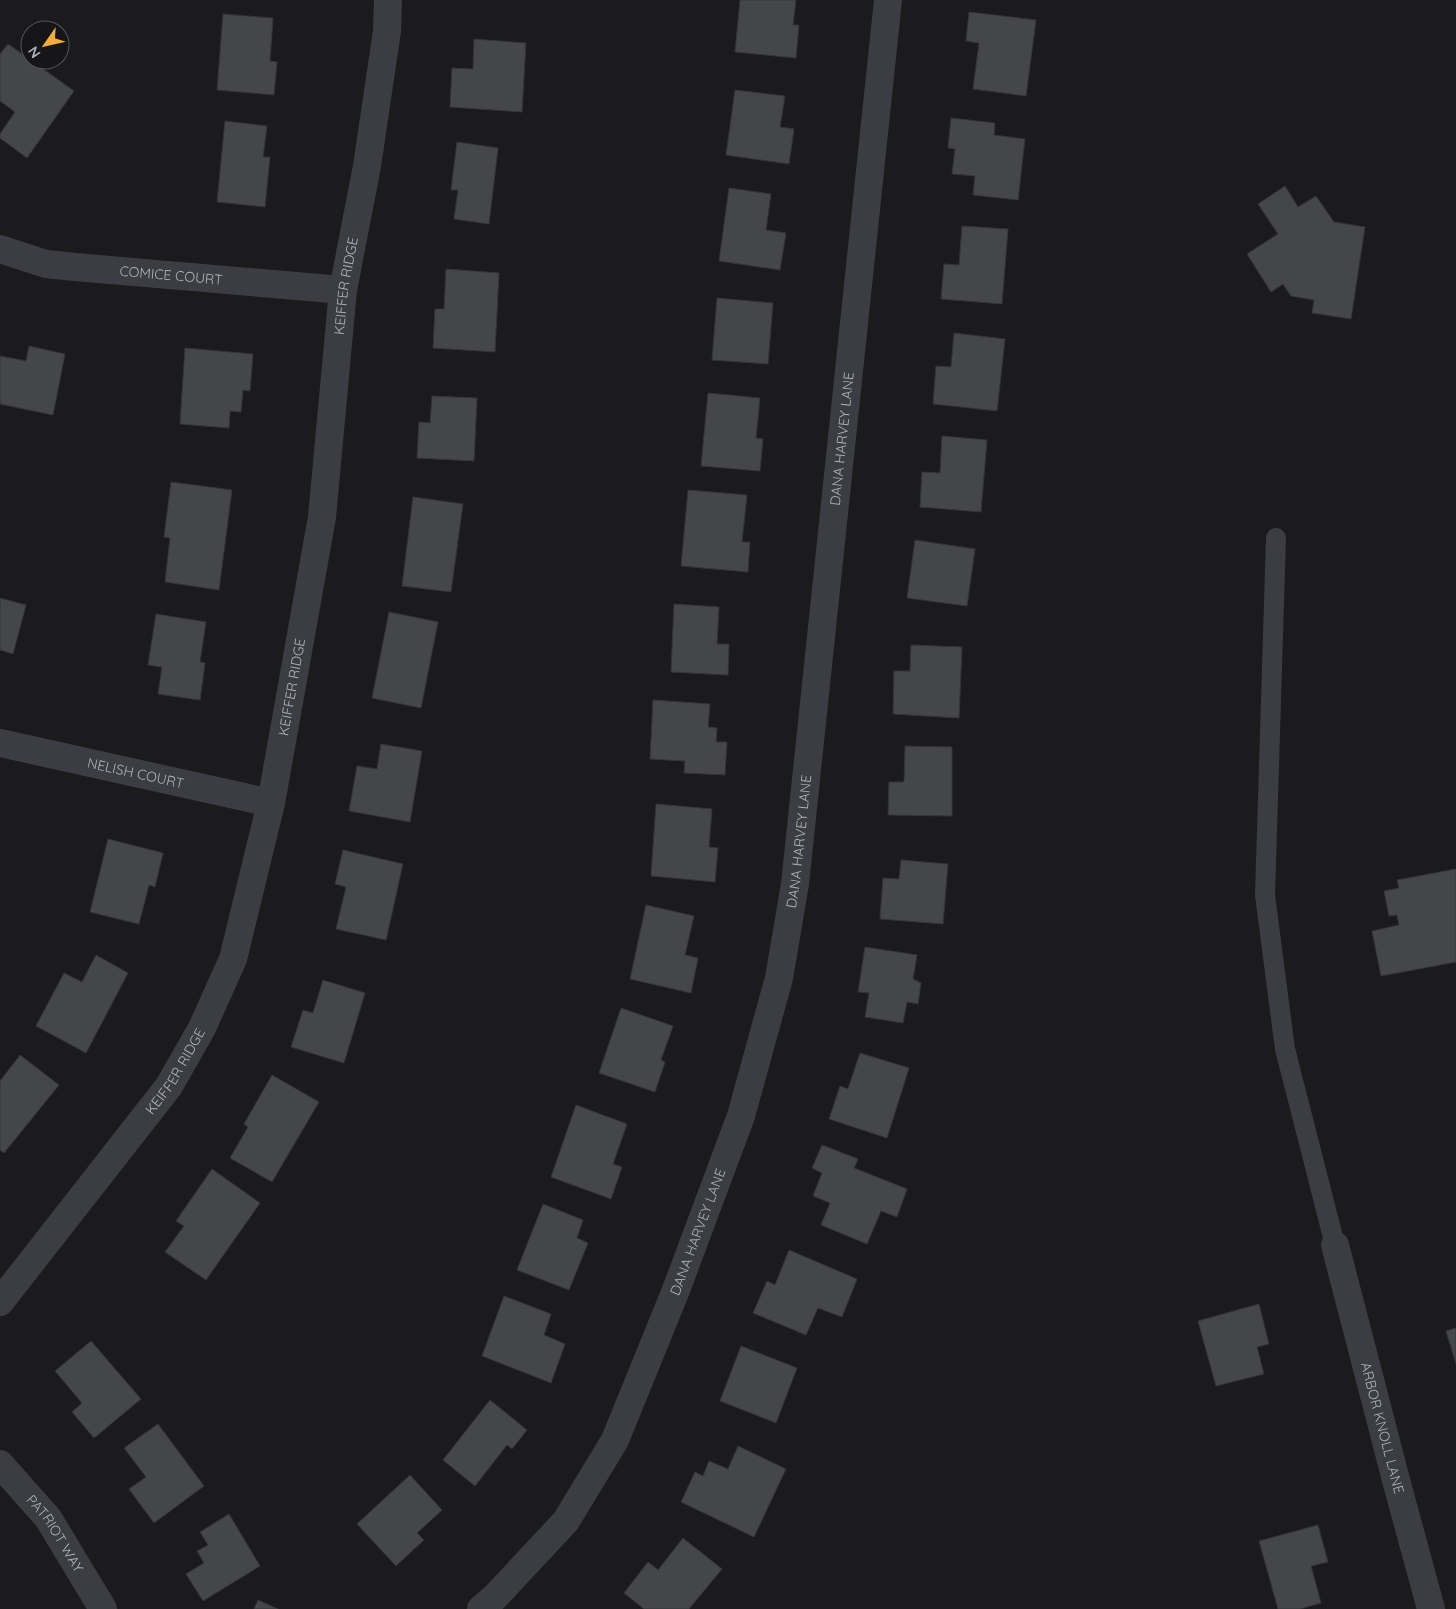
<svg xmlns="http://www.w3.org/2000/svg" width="1456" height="1609" viewBox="0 0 1456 1609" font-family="Quicksand,sans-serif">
<rect width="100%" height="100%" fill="#1b1b1d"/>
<g fill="#45464a" stroke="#353539">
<polygon points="740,0 796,0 793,25 799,25 796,58 735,52"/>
<polygon points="969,12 1036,20 1026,96 973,89 979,43 966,41"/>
<polygon points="223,14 273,18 270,61 277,62 274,95 217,90"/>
<polygon points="474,39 526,43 522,112 450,107 452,68 473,69"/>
<polygon points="8,44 74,91 27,158 0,138 0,134 15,112 0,101 0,54"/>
<polygon points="735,90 785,96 780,127 794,129 789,164 726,155"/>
<polygon points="951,118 995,123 994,135 1025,139 1018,200 973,195 975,176 952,174 955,149 948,148"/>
<polygon points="225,121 267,126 263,157 270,157 265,207 217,202"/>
<polygon points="457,142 498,148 489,224 454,219 458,190 451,190"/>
<polygon points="1285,186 1298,207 1316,196 1334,222 1365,227 1351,319 1312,313 1314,300 1291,296 1283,284 1271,292 1247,254 1278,234 1258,204"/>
<polygon points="729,188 771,194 766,230 786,233 780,270 719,261"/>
<polygon points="962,226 1008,229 1002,304 941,299 944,264 959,265"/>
<polygon points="446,269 499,273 495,352 433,348 435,309 444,309"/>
<polygon points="717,298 773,303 768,364 712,360"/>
<polygon points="954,333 1005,339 997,411 933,404 936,366 951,367"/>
<polygon points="29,346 65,354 53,415 0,404 0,356 26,361"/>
<polygon points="185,348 253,354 250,391 243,390 241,412 230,411 229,428 180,424"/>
<polygon points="708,393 760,398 756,438 763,439 760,471 701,466"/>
<polygon points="432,396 477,398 474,461 417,458 419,422 430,423"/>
<polygon points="942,436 987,440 981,512 920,507 922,472 940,473"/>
<polygon points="171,482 232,490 219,590 165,582 170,538 164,537"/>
<polygon points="688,490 747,495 742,542 750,542 748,572 681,566"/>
<polygon points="413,497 463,504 451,592 402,586"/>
<polygon points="915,540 975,549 967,606 907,598"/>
<polygon points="0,598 26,605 13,654 0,650"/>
<polygon points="674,604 719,607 717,644 729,644 728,675 671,672"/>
<polygon points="389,612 438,622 421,708 372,698"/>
<polygon points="156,614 206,622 200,662 205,663 200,700 158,694 162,667 148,665"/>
<polygon points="911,645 962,647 959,718 893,714 894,671 910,671"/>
<polygon points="653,700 710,704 708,727 717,728 716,742 727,742 725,775 684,773 685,761 650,759"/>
<polygon points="381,744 422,751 410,822 349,811 357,766 377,769"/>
<polygon points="905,746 952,747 952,816 888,815 889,782 904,782"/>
<polygon points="656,804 712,809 709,847 718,848 715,882 651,876"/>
<polygon points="108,839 163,853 155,887 149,885 139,924 90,912"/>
<polygon points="343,850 403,864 386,940 336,929 346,887 335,884"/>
<polygon points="901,860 948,864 943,924 880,919 883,878 899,879"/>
<polygon points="1456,869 1456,962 1381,976 1372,931 1399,925 1397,915 1389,916 1384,891 1399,888 1397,880"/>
<polygon points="646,905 694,916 685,955 698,958 691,993 630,979"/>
<polygon points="865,947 917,955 913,979 921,983 918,1004 907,1002 903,1023 865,1017 869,993 858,992"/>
<polygon points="96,955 128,973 86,1053 36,1026 64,973 82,982"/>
<polygon points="323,980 365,993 344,1063 291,1047 303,1010 313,1013"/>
<polygon points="621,1008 673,1026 661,1060 665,1062 655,1092 599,1073"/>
<polygon points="860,1053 909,1068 887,1138 829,1119 840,1086 848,1089"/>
<polygon points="20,1055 59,1085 4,1153 0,1150 0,1081"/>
<polygon points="272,1075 319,1102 272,1182 230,1158 248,1127 244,1124"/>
<polygon points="576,1105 627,1124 613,1164 622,1167 611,1199 551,1177"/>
<polygon points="822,1145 858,1159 854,1168 907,1189 897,1217 881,1211 867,1244 821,1225 830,1203 813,1196 822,1173 812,1168"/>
<polygon points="212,1169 260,1203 206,1280 165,1252 184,1226 176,1221"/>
<polygon points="543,1204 583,1220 577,1238 588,1243 569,1290 517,1270"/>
<polygon points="789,1250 857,1279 842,1317 818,1308 806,1335 753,1313 767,1281 775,1285"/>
<polygon points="504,1296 551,1314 544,1335 565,1344 551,1383 482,1356"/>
<polygon points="1259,1304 1269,1344 1257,1347 1264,1374 1216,1386 1198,1321"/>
<polygon points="1456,1328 1456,1364 1446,1331"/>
<polygon points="91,1341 141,1399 94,1438 72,1412 82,1403 55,1371"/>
<polygon points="741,1346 797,1368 776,1423 720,1401"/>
<polygon points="490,1400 527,1430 512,1449 507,1445 475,1486 443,1460"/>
<polygon points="158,1424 204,1486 154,1523 129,1489 146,1477 124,1448"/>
<polygon points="738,1446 786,1469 754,1537 681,1502 695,1472 703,1476 709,1461 728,1469"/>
<polygon points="410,1475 442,1510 417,1533 424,1540 396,1566 357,1524"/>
<polygon points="229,1514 260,1566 203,1601 186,1574 204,1563 197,1551 208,1545 200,1532"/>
<polygon points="1318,1525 1328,1562 1311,1566 1321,1603 1300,1609 1278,1609 1259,1541"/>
<polygon points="683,1538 722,1569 689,1609 644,1609 624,1593 648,1562 658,1570"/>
<polygon points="258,1600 278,1609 254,1609"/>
</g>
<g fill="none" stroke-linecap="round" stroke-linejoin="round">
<polyline stroke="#3c3d42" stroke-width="20" points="1276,538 1265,895 1285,1049 1335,1245"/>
<g stroke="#3c3d42" stroke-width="28">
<path id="s1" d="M0 249 46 264 75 267 343 290"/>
<path id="s2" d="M0 743 271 803"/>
<path id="s3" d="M1335 1245 1396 1480 1431 1609"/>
<path id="s4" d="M0 1302 169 1086 202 1028 233 959 271 803 322 517 343 290 367 166 387 31 388 0"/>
<path id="s5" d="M0 1464 48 1518 103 1609"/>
<path id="s6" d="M481 1609 495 1597 566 1521 615 1440 676 1290 741 1116 779 978 795 884 888 0"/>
</g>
</g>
<g text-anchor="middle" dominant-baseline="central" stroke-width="4.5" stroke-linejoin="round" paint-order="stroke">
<g font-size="14" fill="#adb3bd" stroke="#161618">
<text stroke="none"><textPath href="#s1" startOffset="174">COMICE COURT</textPath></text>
<text stroke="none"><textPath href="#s4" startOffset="1100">KEIFFER RIDGE</textPath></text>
<text stroke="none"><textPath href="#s6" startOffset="1251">DANA HARVEY LANE</textPath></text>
<text stroke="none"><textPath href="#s4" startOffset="695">KEIFFER RIDGE</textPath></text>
<text stroke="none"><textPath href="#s2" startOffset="139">NELISH COURT</textPath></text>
<text stroke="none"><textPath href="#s6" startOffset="846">DANA HARVEY LANE</textPath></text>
<text stroke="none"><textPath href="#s4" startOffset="290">KEIFFER RIDGE</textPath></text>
<text stroke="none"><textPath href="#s6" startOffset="441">DANA HARVEY LANE</textPath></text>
<text stroke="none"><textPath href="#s3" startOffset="189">ARBOR KNOLL LANE</textPath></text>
<text stroke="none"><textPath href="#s5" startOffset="89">PATRIOT WAY</textPath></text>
</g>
</g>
<g transform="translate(45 45) rotate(236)"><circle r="24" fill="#161618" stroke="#52555a"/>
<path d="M0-4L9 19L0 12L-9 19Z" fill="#f5ae3b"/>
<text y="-8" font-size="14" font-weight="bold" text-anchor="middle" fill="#adb3bd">N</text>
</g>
</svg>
